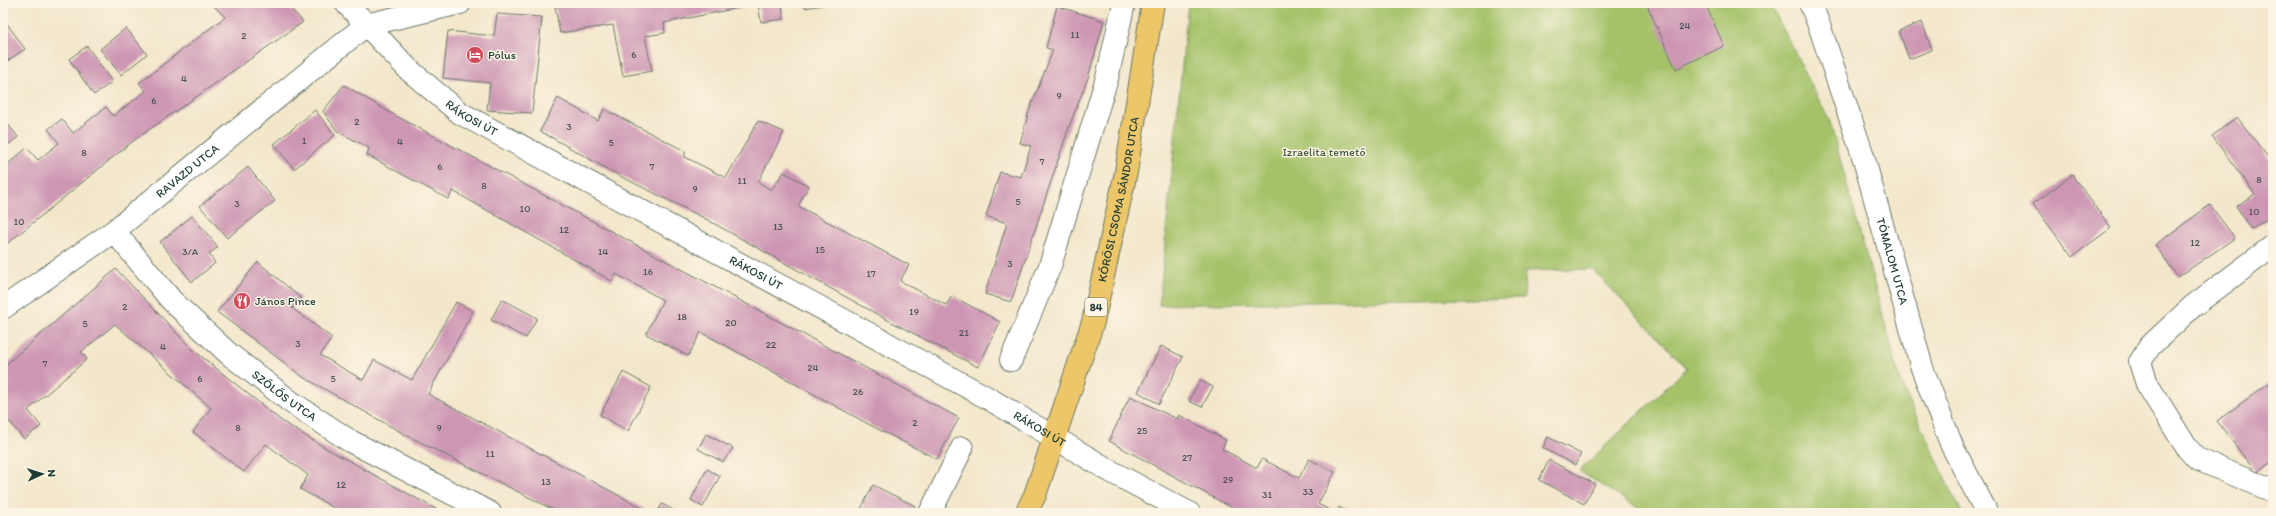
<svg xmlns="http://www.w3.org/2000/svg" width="2276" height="516" font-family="Itim,sans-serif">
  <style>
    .green { fill: #a5c269; stroke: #62804e }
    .building { fill: #cd97b4 }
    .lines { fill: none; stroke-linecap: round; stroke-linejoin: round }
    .minor-casing { stroke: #697869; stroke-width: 24 }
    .major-casing { stroke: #697869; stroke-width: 24 }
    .minor { stroke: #fff; stroke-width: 22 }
    .major { stroke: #ecc669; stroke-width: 22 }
    .labels { text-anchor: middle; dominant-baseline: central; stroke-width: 3; stroke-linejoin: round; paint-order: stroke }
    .number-label { font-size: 10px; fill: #4a5454 }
    .shield { fill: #fcf5e5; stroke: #617469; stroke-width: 1 }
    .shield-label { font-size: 11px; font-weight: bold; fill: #1f3d34 }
    .poi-label { font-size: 12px; fill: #1f3d34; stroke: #fcf5e5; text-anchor: start }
    .street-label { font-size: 12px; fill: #1f3d34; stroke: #fcf5e5 }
    .park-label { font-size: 12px; fill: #405e41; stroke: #fcf5e5 }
  </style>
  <rect width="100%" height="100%" fill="#fcf5e5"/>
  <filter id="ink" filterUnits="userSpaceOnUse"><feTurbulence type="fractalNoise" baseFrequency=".025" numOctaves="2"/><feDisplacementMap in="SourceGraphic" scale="8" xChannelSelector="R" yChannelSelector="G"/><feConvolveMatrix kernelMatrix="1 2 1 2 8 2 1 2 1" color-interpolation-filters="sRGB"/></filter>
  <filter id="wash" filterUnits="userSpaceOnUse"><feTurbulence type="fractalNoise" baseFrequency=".012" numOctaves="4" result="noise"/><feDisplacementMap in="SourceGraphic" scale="16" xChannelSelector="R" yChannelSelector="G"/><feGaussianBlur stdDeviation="0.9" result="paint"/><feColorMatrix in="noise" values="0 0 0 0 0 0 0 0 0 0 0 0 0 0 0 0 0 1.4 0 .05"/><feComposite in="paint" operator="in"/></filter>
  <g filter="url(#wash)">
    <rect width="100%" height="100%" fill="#f3e7cb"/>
    <path class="green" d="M1188,3H1770L1830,122L1902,386L1962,513H1646L1579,471L1687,368L1592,269L1526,271L1524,298L1159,305Z"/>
    <g id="blocks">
      <path class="building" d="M211,3H286L303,22L133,141L3,247V168L27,148L38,160L59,143L48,129L62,119L73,133L106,107L113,116L146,91L139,83L225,17Z
        M578,3H792V4L782,5L784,19L761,22L758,4L664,23L665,33L645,36L652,71L623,76L613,25L560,33L555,7Z
        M805,3H829V4L805,8Z
        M1646,3H1705L1724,46L1676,69Z
        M1057,6L1104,21L1088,78L1070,124L1011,302L985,294L1007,223L986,216L1000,172L1021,177L1031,146L1020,143L1029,111L1053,50L1046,48Z
        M497,14L542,17L532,113L487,110L490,83L443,78L448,31L494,36Z
        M3,18L25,49L3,64Z
        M1922,22L1932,50L1909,59L1899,31Z
        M126,28L147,54L121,75L100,49Z
        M87,46L112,82L94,95L69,59Z
        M344,85L389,112L959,418L937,459L870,425L701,332L688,356L646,334L663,300L616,274L612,281L453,191L448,199L367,155L369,148L337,131L323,111Z
        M558,98L598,121L604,109L685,151V157L726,178L758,121L784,132L758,182L771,190L784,172L809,186L798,206L909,265L900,281L946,305L952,296L1000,322L978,367L882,317L704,218L618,175L540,131Z
        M315,110L335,135L294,169L274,144Z
        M2237,117L2273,164V215L2252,229L2236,206L2255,194L2212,136Z
        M3,118L18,137L3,149Z
        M248,167L275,201L227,238L200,206Z
        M2072,175L2111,228L2072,257L2033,204Z
        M2210,205L2235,238L2178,277L2155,245Z
        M192,216L218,247L209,254L215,263L192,282L160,242Z
        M258,262L301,298L292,308L332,338L320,355L363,380L374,360L412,380L456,302L473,311L428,394L652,513H560L406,435L303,377L217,312Z
        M116,269L191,348L283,422L324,447L443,513H343L300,489L308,475L266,444L244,472L193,432L211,408L115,324L81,352L87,359L28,410L41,426L24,439L3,414V367Z
        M502,299L537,318L526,338L491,320Z
        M1161,346L1183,357L1159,404L1138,392Z
        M623,372L651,387L628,431L600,415Z
        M1200,380L1213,387L1202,407L1189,401Z
        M2273,380V461L2256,473L2217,421Z
        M1130,396L1177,419L1179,415L1226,440L1222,449L1257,468L1262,459L1299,478L1309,459L1335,472L1318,504L1335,513H1242L1109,441Z
        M706,434L733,448L723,462L698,449Z
        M1548,437L1581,454L1575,465L1543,448Z
        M1549,460L1595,484L1584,504L1539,480Z
        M707,469L720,476L703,507L691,500Z
        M873,485L915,506L911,513H859Z
        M662,504L679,513H657Z
        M1339,507L1350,513H1338Z"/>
    </g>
  </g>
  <g filter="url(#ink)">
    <use href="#blocks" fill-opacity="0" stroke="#697869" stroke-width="1"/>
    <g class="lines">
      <defs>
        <g id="minor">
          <path id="s1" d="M346,3L409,70L460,113L986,397L1112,472L1189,513"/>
          <path id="s2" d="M1810,3L1819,25L1863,156L1922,368L1952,446L1987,513"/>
          <path id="s3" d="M114,231L172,301L229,354L291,402L350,441L490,513"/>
          <path d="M2273,246L2193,306L2150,346L2140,362L2147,384L2187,448L2197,459L2273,491"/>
          <path id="s4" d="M3,308L114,231L366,25L460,3"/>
          <path d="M1011,360L1050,266L1107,78L1124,3"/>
          <path d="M930,513L962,448"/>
        </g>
        <g id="major">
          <path id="s5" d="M1026,513L1035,495L1093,322L1126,172L1153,3"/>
        </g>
      </defs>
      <use href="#minor" class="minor-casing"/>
      <use href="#major" class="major-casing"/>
      <use href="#minor" class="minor"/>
      <use href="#major" class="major"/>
    </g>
  </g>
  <defs>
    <symbol id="hotel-disc" viewBox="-11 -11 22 22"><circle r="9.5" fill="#d1495b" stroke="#fcf5e5"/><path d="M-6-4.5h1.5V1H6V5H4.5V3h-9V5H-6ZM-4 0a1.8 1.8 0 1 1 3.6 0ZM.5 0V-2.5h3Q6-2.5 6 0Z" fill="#fff"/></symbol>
    <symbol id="restaurant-disc" viewBox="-11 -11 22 22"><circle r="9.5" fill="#d1495b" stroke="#fcf5e5"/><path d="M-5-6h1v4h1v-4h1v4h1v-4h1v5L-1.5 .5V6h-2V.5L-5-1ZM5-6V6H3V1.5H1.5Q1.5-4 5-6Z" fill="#fff"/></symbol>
  </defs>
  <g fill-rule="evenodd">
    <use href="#hotel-disc" x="465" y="45" width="20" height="20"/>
    <use href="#restaurant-disc" x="232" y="291" width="20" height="20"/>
  </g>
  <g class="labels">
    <g class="number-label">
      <text x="1685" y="25">24</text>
      <text x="1075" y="34">11</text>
      <text x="244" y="35">2</text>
      <text x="634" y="54">6</text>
      <text x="184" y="78">4</text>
      <text x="1059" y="95">9</text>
      <text x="154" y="100">6</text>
      <text x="357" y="121">2</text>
      <text x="569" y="126">3</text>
      <text x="304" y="140">1</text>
      <text x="400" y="141">4</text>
      <text x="611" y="142">5</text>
      <text x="84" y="152">8</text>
      <text x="1042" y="161">7</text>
      <text x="440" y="166">6</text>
      <text x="652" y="166">7</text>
      <text x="2259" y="179">8</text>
      <text x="742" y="180">11</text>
      <text x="484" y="185">8</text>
      <text x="695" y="188">9</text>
      <text x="1018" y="201">5</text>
      <text x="237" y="203">3</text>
      <text x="525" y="208">10</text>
      <text x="2254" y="211">10</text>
      <text x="19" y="221">10</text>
      <text x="778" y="226">13</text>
      <text x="564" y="229">12</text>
      <text x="2195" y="242">12</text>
      <text x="820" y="249">15</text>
      <text x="190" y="251">3/A</text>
      <text x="603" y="251">14</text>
      <text x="1010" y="263">3</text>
      <text x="648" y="271">16</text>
      <text x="871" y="273">17</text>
      <text x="125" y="306">2</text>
      <text x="914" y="311">19</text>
      <text x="682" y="316">18</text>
      <text x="731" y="322">20</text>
      <text x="85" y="323">5</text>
      <text x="964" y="332">21</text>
      <text x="298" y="343">3</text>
      <text x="771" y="344">22</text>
      <text x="163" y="346">4</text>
      <text x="45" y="363">7</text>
      <text x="813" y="367">24</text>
      <text x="200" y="378">6</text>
      <text x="333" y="378">5</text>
      <text x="858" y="391">26</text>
      <text x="915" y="422">2</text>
      <text x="238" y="427">8</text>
      <text x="439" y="427">9</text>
      <text x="1142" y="430">25</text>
      <text x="490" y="453">11</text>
      <text x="1187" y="457">27</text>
      <text x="1228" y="479">29</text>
      <text x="546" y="481">13</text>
      <text x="341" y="484">12</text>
      <text x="1308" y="491">33</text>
      <text x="1267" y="494">31</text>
    </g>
    <rect class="shield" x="1085" y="298" width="22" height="18" rx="3"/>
    <g class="shield-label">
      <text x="1096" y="307">84</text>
    </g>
    <g class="poi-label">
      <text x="488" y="55">Pólus</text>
      <text x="255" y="301">János Pince</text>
    </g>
    <g class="street-label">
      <text stroke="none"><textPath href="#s1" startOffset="171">RÁKOSI ÚT</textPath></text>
      <text stroke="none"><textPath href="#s4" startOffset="230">RAVAZD UTCA</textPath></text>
      <text stroke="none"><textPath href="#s5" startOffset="328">KŐRÖSI CSOMA SÁNDOR UTCA</textPath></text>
      <text stroke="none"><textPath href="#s2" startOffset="271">TÓMALOM UTCA</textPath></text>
      <text stroke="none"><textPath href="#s1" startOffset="495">RÁKOSI ÚT</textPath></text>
      <text stroke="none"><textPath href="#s3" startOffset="238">SZŐLŐS UTCA</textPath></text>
      <text stroke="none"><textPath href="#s1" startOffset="819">RÁKOSI ÚT</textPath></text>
    </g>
    <g class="park-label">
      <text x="1324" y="152">Izraelita temető</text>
    </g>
  </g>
  <rect width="2276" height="516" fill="none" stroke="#fcf5e5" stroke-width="16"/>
  <g transform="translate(42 474) rotate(86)" stroke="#fcf5e5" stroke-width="3" paint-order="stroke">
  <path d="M0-3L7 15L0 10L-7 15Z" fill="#1f3d34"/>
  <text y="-6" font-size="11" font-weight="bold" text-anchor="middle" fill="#1f3d34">N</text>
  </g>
</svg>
